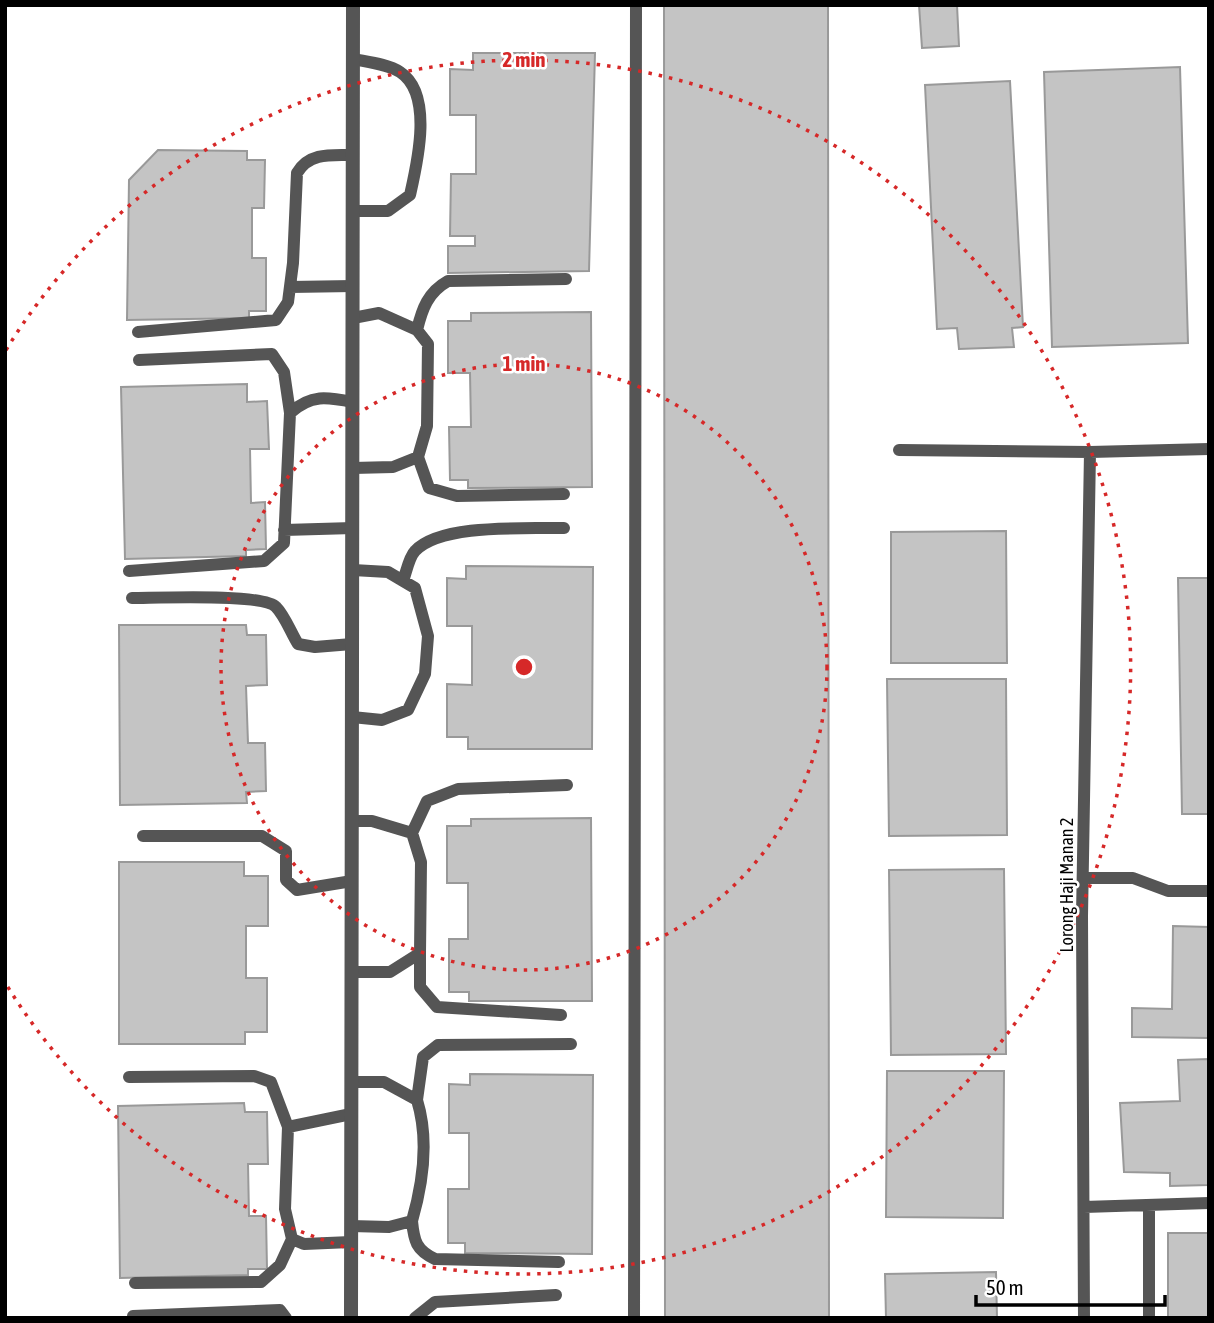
<svg xmlns="http://www.w3.org/2000/svg" width="1214" height="1323" font-family="'Asap Condensed',sans-serif">
  <style>
    .building { fill: #c4c4c4; stroke: #999; stroke-width: 2 }
    .lines { fill: none; stroke-linecap: round; stroke-linejoin: round }
    .lane { stroke: #555; stroke-width: 12 }
    .street { stroke: #555; stroke-width: 14 }
    .ring { fill: none; stroke: #d62828; stroke-width: 3.5; stroke-dasharray: 3.5 7 }
    .labels { text-anchor: middle; dominant-baseline: central; stroke-width: 5; stroke-linejoin: round; paint-order: stroke }
    .street-label { font-size: 18px; fill: #000; stroke: #fff }
    .centre { fill: #d62828; stroke: #fff; stroke-width: 3.5 }
    .ring-label { font-size: 21px; text-anchor: middle; font-weight: bold; fill: #d62828; stroke: #fff; stroke-width: 5; stroke-linejoin: round; paint-order: stroke }
  </style>
  <rect width="100%" height="100%" fill="#fff"/>
  <path class="building" d="M664,5H828L829,1318H665Z
    M919,5H957L959,46L922,48Z
    M473,53H595L589,271L448,273V246H475V236H450L451,174H476V115H450V69L473,70Z
    M1180,67L1188,343L1052,347L1044,72Z
    M1010,81L1023,327L1012,328L1014,347L959,349L957,328L937,329L925,85Z
    M158,150L247,151V160H265L264,208H252V258H266V311H249V318L127,320L129,180Z
    M591,312L592,487L468,488V480H450L449,427H471L470,373H448V321H471V313Z
    M247,384V402L267,401L269,449H250L251,503L265,502L266,549L246,550V556L125,559L121,387Z
    M1006,531L1007,663H891V532Z
    M466,566L593,567L592,749H468V737H447V684L472,685V626H447V578L466,579Z
    M1178,578H1209V814H1182Z
    M119,625H246L247,635H266L267,685L246,686L248,743H265L266,791L246,792L247,803L120,805Z
    M887,679H1006L1007,835L889,836Z
    M591,818L592,1001H469V992H449V939H468V883H447V826H471V819Z
    M119,862H244V876H268V926H246V978H267V1032H245V1044H119Z
    M1004,869L1006,1054L891,1055L889,870Z
    M1173,926L1209,927V1038L1132,1037V1008L1172,1009Z
    M1209,1059V1185L1170,1186V1173L1124,1172L1120,1103L1180,1101L1178,1060Z
    M887,1071H1004L1003,1218L886,1217Z
    M470,1074L593,1075L592,1254L465,1253V1243H448V1189H469V1133H449V1084L470,1085Z
    M244,1103L245,1112H267L268,1164H248L249,1216H266L267,1269H248V1275L120,1278L118,1106Z
    M1168,1233H1209V1318H1168Z
    M996,1272L997,1318H886L885,1274Z"/>
  <g class="lines">
    <path class="lane" d="M353,211H388L410,195C417,164 434,94 400,72C388,64 368,62 353,59
      M290,287L353,286
      M417,330C422,309 428,292 448,281L566,279
      M138,332L276,320L288,302L293,263L297,173C309,152 332,155 353,155
      M139,360L272,354L284,372L290,413
      M899,450L1090,452L1209,449
      M418,457L429,488L457,496L564,494
      M353,468L393,467L418,457L427,426L428,344L417,330L379,313L353,318
      M284,530L353,528
      M129,571L264,561L284,543L290,413C311,394 327,397 353,402
      M403,581C406,573 409,557 415,551C441,523 527,529 564,528
      M132,598C156,598 263,593 276,607C285,616 291,633 298,644L315,647L352,644
      M352,717L382,720L408,710L425,674L428,636L415,588L388,572L353,570
      M412,833L427,801L458,789L567,785
      M143,836H262L286,851V880L297,890L352,881
      M1083,878H1133L1168,891H1209
      M420,953V987L437,1007L561,1015
      M352,972H390L420,953L421,862L412,833L372,821H352
      M129,1077L254,1076L271,1082L288,1127
      M351,1082H384L417,1100C429,1139 423,1183 412,1221L389,1227L351,1226
      M417,1100L423,1057L438,1045L571,1044
      M351,1114L288,1127L285,1209L292,1239L304,1244L351,1242
      M1084,1207L1209,1203
      M412,1221C414,1241 416,1250 435,1259L559,1262
      M135,1283L261,1282L280,1265L292,1239
      M133,1316L280,1310L286,1318
      M415,1318L435,1302L556,1295
      M634,1318L636,5
      M1084,1318L1082,916L1090,452
      M1149,1318V1205"/>
    <path class="street" d="M351,1318L353,5"/>
  </g>
  <g class="ring">
    <circle cx="524" cy="667" r="303"/>
    <path d="M6 350A607 607 0 1 1 6 984"/>
  </g>
  <g class="labels">
    <g class="street-label">
      <text transform="translate(1066 885) rotate(-90)">Lorong Haji Manan 2</text>
    </g>
  </g>
  <circle cx="524" cy="667" r="10" class="centre"/>
  <g class="ring-label">
    <text x="524" y="67">2 min</text>
    <text x="524" y="371">1 min</text>
  </g>
  <rect width="1214" height="1323" fill="none" stroke="#000000" stroke-width="14"/>
  <path d="M976 1295v10h189v-10" fill="none" stroke="#000000" stroke-width="3.5"/>
  <text x="986" y="1295" font-size="21" fill="#000000" stroke="#ffffff" stroke-width="5" paint-order="stroke">50 m</text>
</svg>
